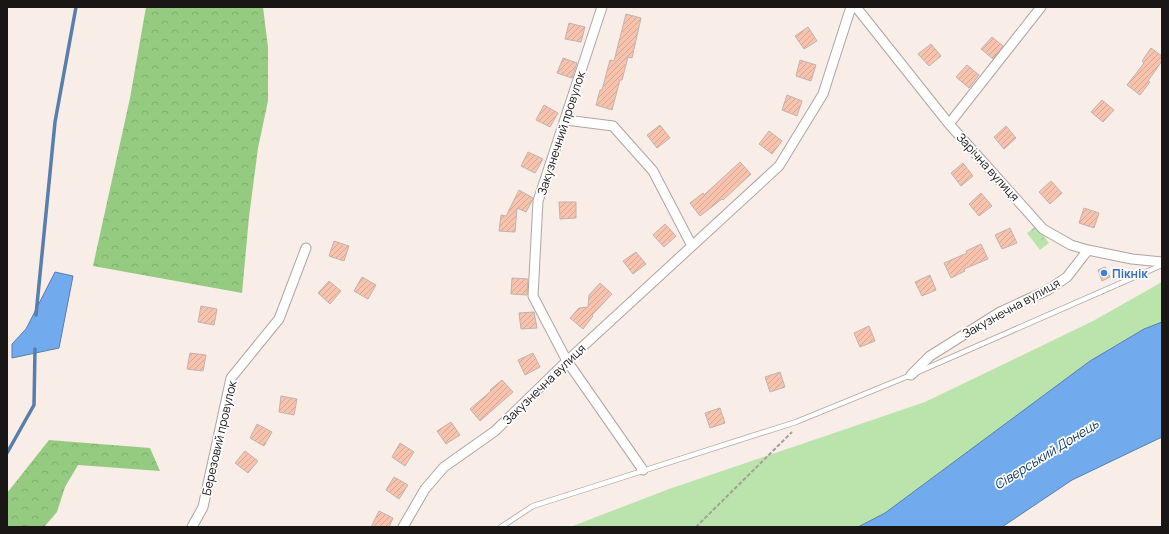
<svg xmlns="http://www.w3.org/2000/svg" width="1169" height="534" font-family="Manrope,sans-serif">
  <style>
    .grass { fill: #bbe4ad }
    .forest { fill: url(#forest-crowns) }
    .park { fill: url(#park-crowns) }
    .water { fill: #71abee; stroke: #577ead }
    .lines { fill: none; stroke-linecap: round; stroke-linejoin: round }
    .stream { stroke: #577ead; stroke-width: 3.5 }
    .building { fill: url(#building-hatch); stroke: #bfb4b0 }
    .service-casing { stroke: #b0a5a1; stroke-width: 6 }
    .minor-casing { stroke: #b0a5a1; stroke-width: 11 }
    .path { stroke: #a79d9a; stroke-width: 2; stroke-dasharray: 4 2; stroke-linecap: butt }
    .service { stroke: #fff; stroke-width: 4.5 }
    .minor { stroke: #fff; stroke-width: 9 }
    .shop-dot { fill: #3f7fe0; stroke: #fff; stroke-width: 1.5 }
    .labels { text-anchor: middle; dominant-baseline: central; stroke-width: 3.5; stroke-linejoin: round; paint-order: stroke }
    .street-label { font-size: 12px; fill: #1a1615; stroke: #fff }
    .shop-label { font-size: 12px; font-weight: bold; fill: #366cbe; stroke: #fff; text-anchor: start }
    .water-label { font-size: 13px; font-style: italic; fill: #09335d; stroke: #fff }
  </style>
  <defs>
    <pattern id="forest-crowns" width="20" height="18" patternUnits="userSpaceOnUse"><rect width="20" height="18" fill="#95cb81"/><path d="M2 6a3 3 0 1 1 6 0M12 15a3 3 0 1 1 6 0" fill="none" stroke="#80ae6f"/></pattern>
    <pattern id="park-crowns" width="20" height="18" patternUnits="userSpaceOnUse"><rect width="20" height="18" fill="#bbe4ad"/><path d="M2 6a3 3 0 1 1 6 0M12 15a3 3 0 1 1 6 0" fill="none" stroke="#a0c394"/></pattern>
    <pattern id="building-hatch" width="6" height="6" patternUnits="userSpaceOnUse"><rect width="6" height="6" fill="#f8c2ad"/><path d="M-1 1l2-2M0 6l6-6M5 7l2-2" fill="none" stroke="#d4a694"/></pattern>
  </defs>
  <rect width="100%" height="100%" fill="#f9ede8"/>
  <path class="grass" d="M1162,282V322L1144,329L1090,361L885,513L858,527H570L669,489L925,402L1093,321Z"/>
  <path class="forest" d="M146,7H263L268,47V101L258,148L249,217L242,293L93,266L130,98Z
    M49,440L150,448L160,471L78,465L65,487L57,512L44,527H7V493Z"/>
  <path class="park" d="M1036,226L1049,243L1040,250L1027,233Z"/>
  <path class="water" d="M55,272L73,276L59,348L12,358V344L26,329Z
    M1162,322V437L1072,480L1002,527H858L885,513L1090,361L1144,329Z"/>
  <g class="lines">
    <path class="stream" d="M36,315L55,122L76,7
      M7,453L34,405L35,349"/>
  </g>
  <path class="building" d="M626,14L641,18L632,58L628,57L622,80H620L612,110L596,105L600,90H602L610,60L614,61Z
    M569,23L585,27L581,42L565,39Z
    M808,27L817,41L804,49L795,36Z
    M992,37L1003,46L993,59L981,49Z
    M931,44L941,56L929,66L918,54Z
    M1151,48L1162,56V61L1148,81L1150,82L1140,95L1127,85L1144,63L1142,61Z
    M563,58L577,63L572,78L557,73Z
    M800,60L816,65L811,81L796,76Z
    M967,65L979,75L969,88L956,77Z
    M787,95L802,101L797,116L782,110Z
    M1102,100L1114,110L1103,122L1091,112Z
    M544,105L558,113L550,127L536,120Z
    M660,125L670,138L657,148L647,135Z
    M1006,126L1016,138L1004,149L994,137Z
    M769,131L782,141L772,154L759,144Z
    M528,152L543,159L535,173L521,166Z
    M740,162L751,174L723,200L722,199L700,216L690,203L703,193L704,195Z
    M963,163L973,176L961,186L951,173Z
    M1051,181L1062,193L1050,204L1039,192Z
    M519,190L533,198L532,201L526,212L517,208L515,232L499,231L501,215L506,216Z
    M981,193L992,206L979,216L969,204Z
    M559,202H576V218L560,219Z
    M1084,208L1099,213L1094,228L1079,223Z
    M665,224L676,236L664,247L653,235Z
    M1010,228L1017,243L1002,249L995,235Z
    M334,241L349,246L344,261L329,256Z
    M981,244L988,259L964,269L965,271L951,278L944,263L967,253L966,251Z
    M636,252L646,264L633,274L623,261Z
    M1105,267L1110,277L1102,281L1098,270Z
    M930,275L936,290L922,296L915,282Z
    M362,277L376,285L368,299L354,291Z
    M512,278L528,279L527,295L511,294Z
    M329,281L341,291L330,304L318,293Z
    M600,283L612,294L592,315L593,316L583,329L570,318L579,308L588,307L589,295Z
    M201,306L217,309L214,325L198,322Z
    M534,312L537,328L521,329L519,313Z
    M869,326L875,341L860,347L854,333Z
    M190,353L206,355L203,371L187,369Z
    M533,353L540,367L525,375L518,360Z
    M780,372L785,387L770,392L765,377Z
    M502,380L513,392L480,421L470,409L491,391L490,390Z
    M281,396L297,399L294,415L279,412Z
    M720,408L725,423L710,428L705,413Z
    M451,422L460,435L446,444L437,431Z
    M257,424L272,432L264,446L250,438Z
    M400,443L414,452L405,466L392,457Z
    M245,451L258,461L248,473L235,463Z
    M394,477L408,485L399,499L386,490Z
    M379,511L393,518L389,527H371Z"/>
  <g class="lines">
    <defs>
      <path id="service" d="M501,527L533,506L796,422L911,375L1162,265"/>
      <path id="minor" d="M602,7L538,201L533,296L567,361L643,470
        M856,7L949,124L1043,229L1071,245L1088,250L1132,259L1162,262
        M566,120L613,126L653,171L692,246
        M949,124L1041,7
        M911,375L930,356L1000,312L1048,290L1067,277L1088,250
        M192,527L203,507L231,378L279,319L306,248
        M403,527L425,489L444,467L495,431L567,361L779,166L823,94L851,7"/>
    </defs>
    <use href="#service" class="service-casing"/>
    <use href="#minor" class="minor-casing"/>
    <path class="path" d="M696,527L792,432"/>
    <use href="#service" class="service"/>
    <use href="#minor" class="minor"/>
  </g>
  <circle class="shop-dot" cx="1104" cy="273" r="4"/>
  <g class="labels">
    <g class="street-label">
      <text transform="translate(561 133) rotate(-72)">Закузнечний провулок</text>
      <text transform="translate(988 167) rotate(48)">Зарічна вулиця</text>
      <text transform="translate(1011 308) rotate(-29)">Закузнечна вулиця</text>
      <text transform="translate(544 384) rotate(-44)">Закузнечна вулиця</text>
      <text transform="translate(219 438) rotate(-77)">Березовий провулок</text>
    </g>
    <g class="shop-label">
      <text x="1112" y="273">Пікнік</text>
    </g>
    <g class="water-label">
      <text transform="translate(1046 454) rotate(-32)">Сіверський Донець</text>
    </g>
  </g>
  <rect width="1169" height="534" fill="none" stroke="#1a1615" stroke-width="16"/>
</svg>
